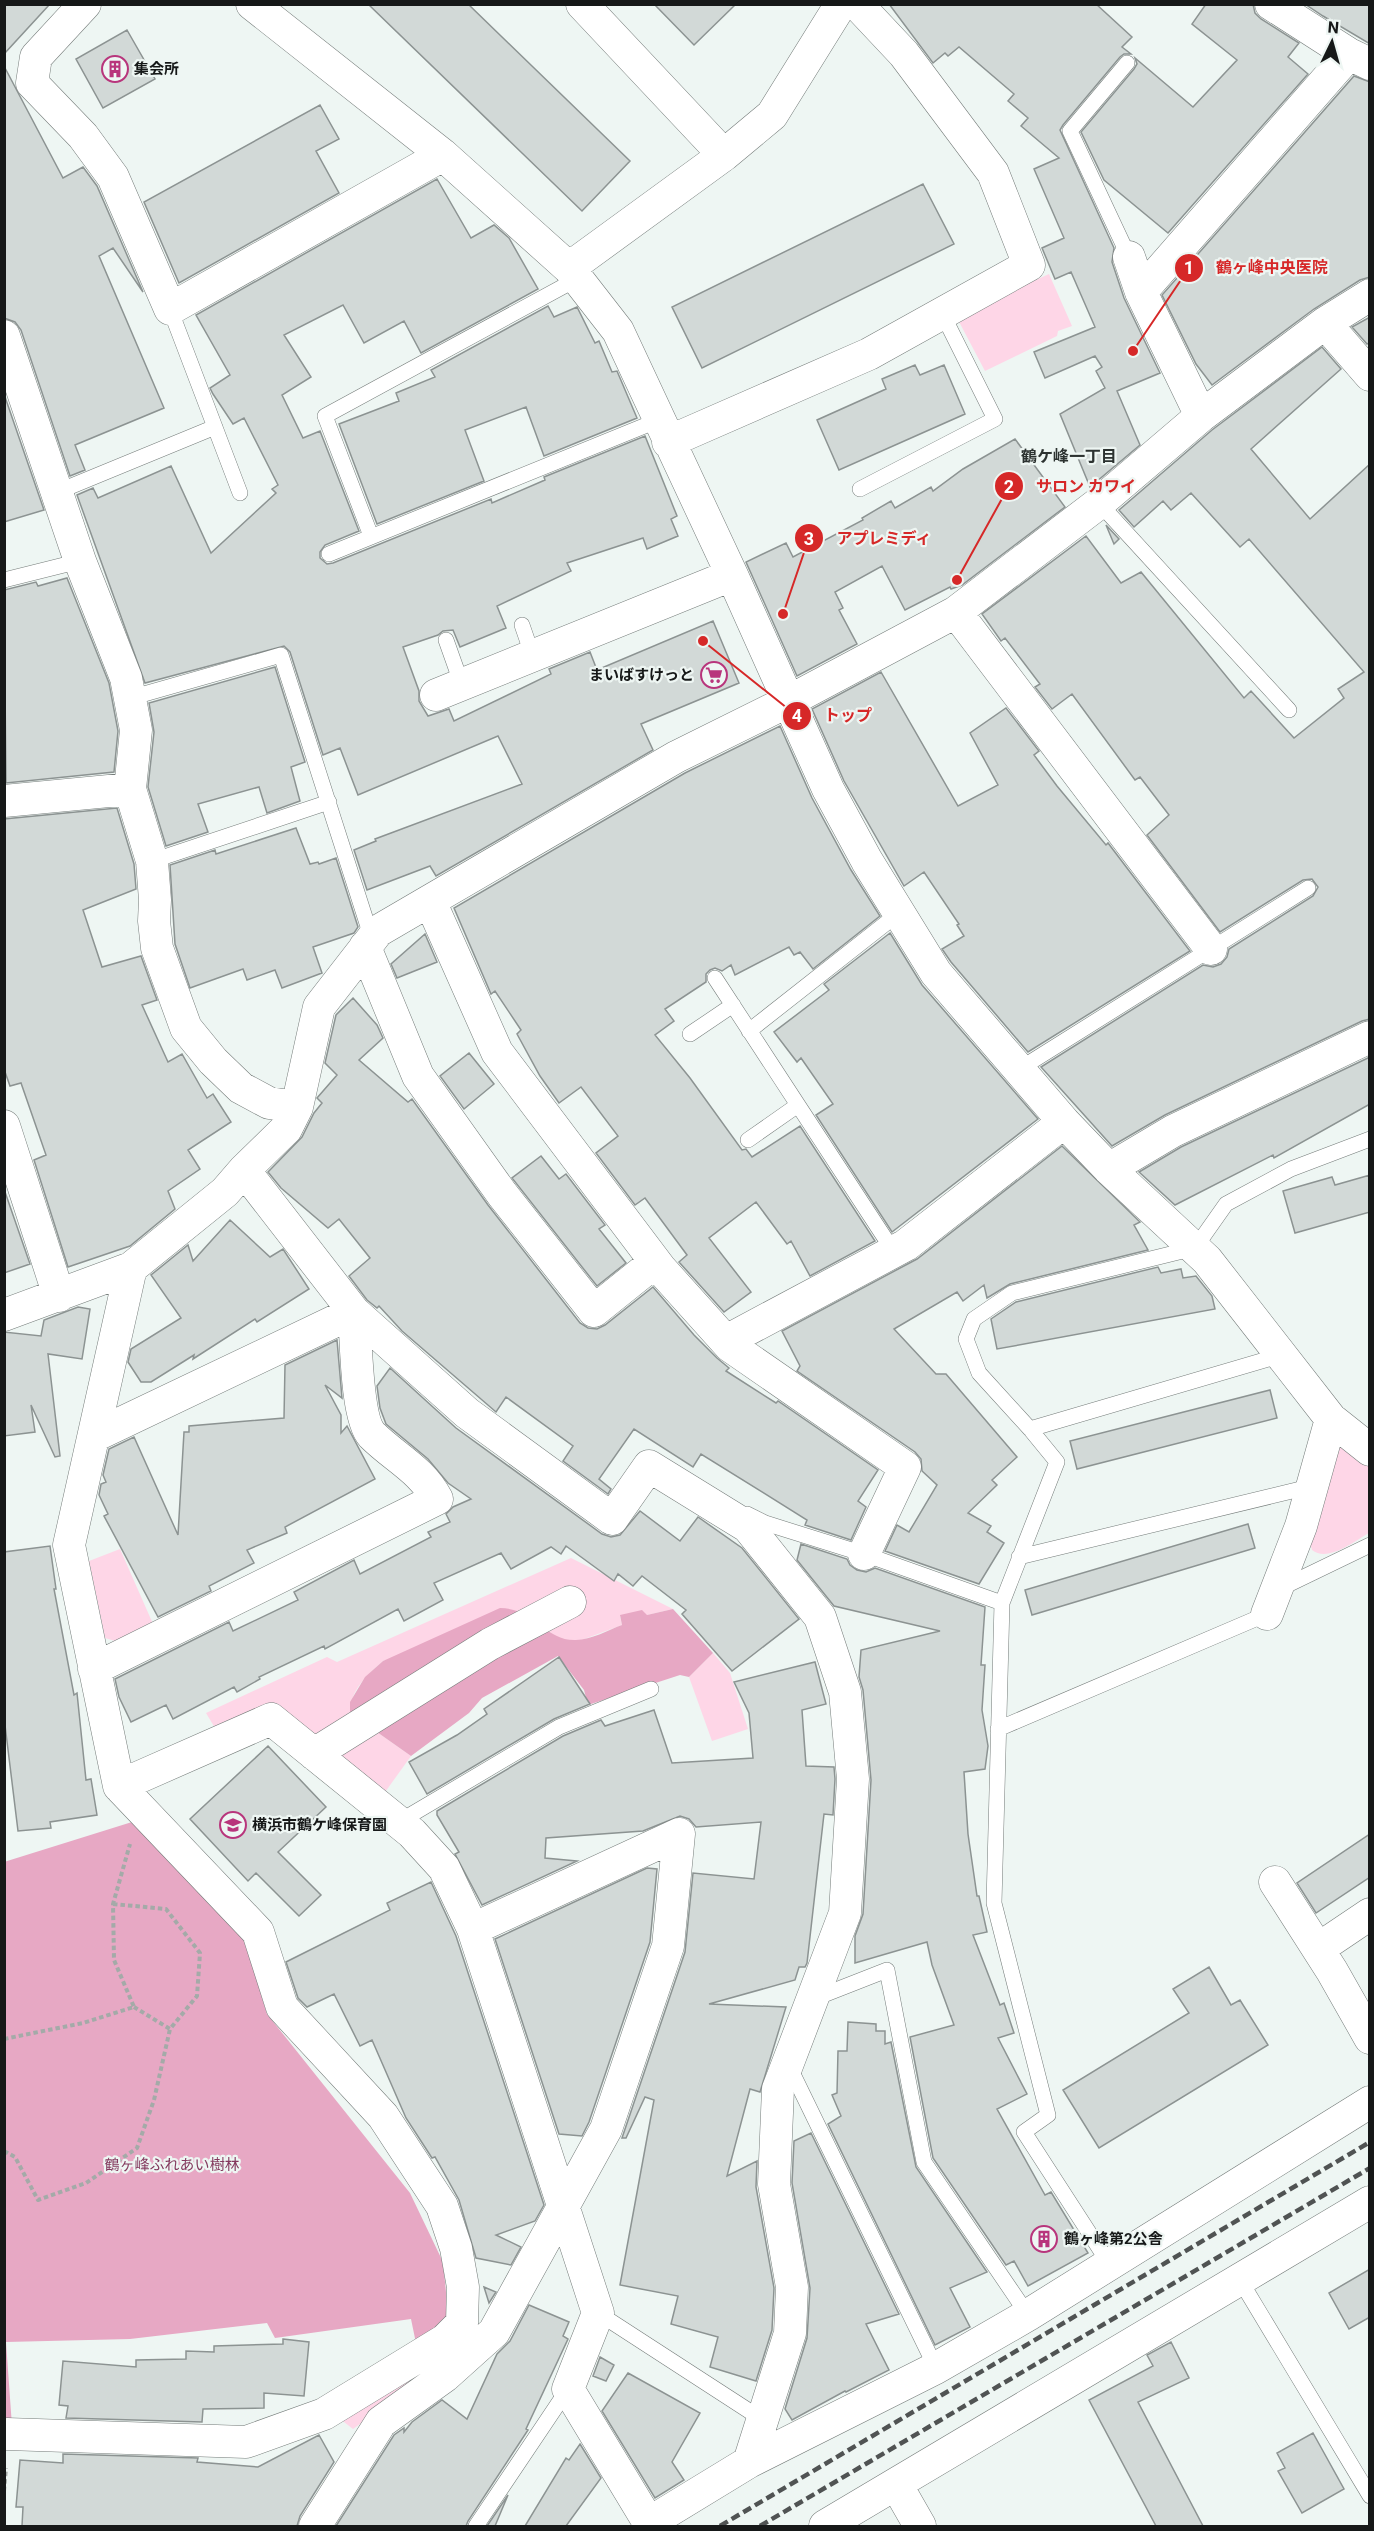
<svg xmlns="http://www.w3.org/2000/svg" width="1374" height="2531" font-family="Roboto,'Noto Sans JP',sans-serif">
  <style>
    .green { fill: #fed6e7 }
    .forest { fill: #e7a8c4 }
    .building { fill: #d2d9d7; stroke: #8c9392; stroke-width: 1.5 }
    .lines { fill: none; stroke-linecap: round; stroke-linejoin: round }
    .lane-casing { stroke: #757c7a; stroke-width: 16 }
    .street-casing { stroke: #757c7a; stroke-width: 33 }
    .path { stroke: #a4aaa8; stroke-width: 4; stroke-dasharray: 4.5 3; stroke-linecap: butt }
    .lane { stroke: #fff; stroke-width: 15 }
    .street { stroke: #fff; stroke-width: 32 }
    .rail { stroke: #505353; stroke-width: 4.5; stroke-dasharray: 9 4.5; stroke-linecap: butt }
    .labels { text-anchor: middle; dominant-baseline: central; stroke-width: 4.5; stroke-linejoin: round; paint-order: stroke }
    .poi-label { font-size: 15px; font-weight: bold; fill: #161818; stroke: #eef6f3; text-anchor: start }
    .park-label { font-size: 15px; fill: #83385d; stroke: #eef6f3 }
    .neighbourhood-label { font-size: 16px; font-weight: bold; fill: #2c3230; stroke: #eef6f3 }
    .leader { fill: none; stroke: #d62828; stroke-width: 2 }
    .callout-dot { fill: #d62828; stroke: #eef6f3; stroke-width: 2 }
    .mark-label { font-size: 18px; text-anchor: middle; font-weight: bold; fill: #fff }
    .callout-label { font-size: 16px; text-anchor: middle; font-weight: bold; fill: #d62828; stroke: #eef6f3; stroke-width: 4.5; stroke-linejoin: round; paint-order: stroke }
  </style>
  <rect width="100%" height="100%" fill="#eef6f3"/>
  <path class="green" d="M1049,274L1072,326L1058,331L1057,336L985,371L956,316Z
    M1336,1446H1344L1369,1467V1533C1354,1541 1328,1563 1312,1550L1309,1538Z
    M120,1549L157,1633L129,1645L105,1638L89,1561Z
    M571,1558L673,1609L647,1615L620,1616L622,1625L579,1641L558,1639L535,1619L383,1661C367,1675 350,1690 350,1713L411,1756L383,1795L276,1703L215,1728L206,1713L327,1657L337,1662Z
    M713,1653L730,1673L748,1729L712,1741L689,1677Z
    M437,2360L444,2363L353,2429L335,2415Z"/>
  <path class="forest" d="M500,1608C538,1609 544,1641 576,1640C591,1640 608,1630 622,1625L620,1615L642,1610L647,1615L673,1609L713,1653L689,1677L680,1675L588,1705L584,1690L558,1656L482,1698L469,1713L411,1756L350,1713V1702L365,1677L383,1661Z
    M132,1822L244,1936L267,2014L410,2193L443,2262L448,2312L436,2334L417,2348L411,2319L275,2338L267,2323L130,2339L6,2342L12,2426L5,2427L4,1862Z"/>
  <path class="building" d="M4,4H50L4,54Z
    M368,4H468L630,161L582,211Z
    M654,4H736L694,45Z
    M889,4H1096L1132,37L1122,47L1131,54H1124L1120,57L1063,125L1060,130L1114,248L1112,262L1124,298L1160,373L1117,391L1140,445L1090,487L1060,414L1105,388L1096,371L1102,367L1095,356L1045,378L1034,352L1095,327L1071,272L1055,279L1042,248L1064,238L1034,169L1059,158L1021,126L1028,118L1008,101L1014,94L959,47L948,56L945,53L933,63Z
    M1206,4H1253L1255,13L1261,19L1299,43L1288,57L1308,74L1168,233L1104,180L1081,132L1134,69L1137,64L1135,58L1193,107L1237,60L1192,24Z
    M1305,4H1370V44L1323,16Z
    M127,30L155,79L103,108L76,59Z
    M4,66L63,178L83,167L97,186L143,292L113,248L99,256L164,408L75,445L85,470L70,476L21,330L15,322L4,318Z
    M1354,76L1370,82V277L1360,280L1314,309L1212,385L1196,364L1162,295L1177,278L1193,265L1191,262Z
    M320,105L339,139L316,151L339,193L179,283L144,202Z
    M437,179L471,238L494,225L509,238L538,289L421,353L404,321L364,343L343,305L284,335L311,377L282,395L303,438L320,431L359,531L325,545L320,552V558L327,564L333,563L491,499L492,503L545,480L544,477L645,436L677,516L671,519L678,536L647,549L643,538L567,563L571,571L497,606L506,628L460,647L453,630L443,631L438,635L403,647L419,691V701L428,716L449,709L454,721L551,674L549,669L590,652L597,670L713,621L739,683L641,724L653,750L436,876L430,866L367,890L354,850L376,841L375,839L522,784L498,736L358,795L340,748L323,755L290,652L284,646L145,683L77,495L93,488L98,498L171,466L211,553L276,493L272,489L278,485L244,418L233,424L213,394L210,388L230,375L196,315Z
    M923,184L954,244L702,368L672,307Z
    M548,306L554,317L577,307L595,343L599,341L612,372L617,371L637,418L544,456L526,407L465,430L484,481L377,524L339,424L399,401L396,393L435,377L431,370Z
    M1370,317V342L1367,344L1352,327Z
    M1322,347L1341,369L1251,449L1310,519L1370,464V1019L1362,1021L1165,1115L1112,1146L1041,1067L1203,965L1213,967L1221,964L1227,957L1229,949L1313,896L1318,887L1312,879L1303,880L1220,932L1147,835L1169,815L1140,777L1135,780L1072,694L1052,709L1035,687L1040,684L1005,638L1001,641L982,614L1086,536L1121,583L1141,572L1244,698L1251,691L1294,738L1344,698L1338,689L1364,672L1249,539L1240,547L1191,493L1171,510L1163,501L1134,527L1119,510L1212,430Z
    M915,365L920,375L944,365L965,414L839,470L817,420L886,389L882,379Z
    M4,394L44,510L4,522Z
    M1015,439L1065,507L962,585L951,589L950,587L905,610L882,566L835,592L843,608L839,610L857,644L797,676L746,562L786,543L793,557L863,520L862,518L891,501L895,508L931,487L933,491L963,469Z
    M1106,525L1119,539L1114,544Z
    M67,578L109,683L118,731L114,772L6,783L4,590L36,582L38,586Z
    M275,667L305,762L291,767L300,801L267,813L259,787L198,804L208,832L166,846L148,787L154,732L149,703Z
    M881,672L958,806L998,785L970,733L1006,708L1039,751L1034,755L1057,786L1106,845L1108,843L1190,951L1028,1052L951,962L942,949L964,936L957,925L959,924L924,872L904,886L844,781L812,709Z
    M780,726L812,798L851,870L880,916L813,969L800,952L794,955L789,947L735,975L731,965L722,971L715,968L710,970L706,974V982L665,1009L674,1021L655,1035L690,1078L742,1150L746,1149L752,1157L800,1126L875,1241L810,1276L791,1241L787,1244L756,1202L709,1238L751,1292L724,1312L679,1262L687,1255L645,1198L635,1205L596,1153L618,1136L581,1087L559,1103L540,1076L517,1034L521,1030L495,991L491,994L454,908L685,773Z
    M117,808L134,864L136,889L83,910L102,967L141,956L157,1000L142,1005L168,1062L182,1054L207,1098L213,1094L231,1122L188,1150L200,1169L168,1191L175,1209L130,1246L68,1267L34,1160L46,1155L21,1083L10,1086L4,1069V819Z
    M296,828L310,864L318,862L319,864L336,858L358,927L354,933L313,947L322,973L282,988L275,970L247,980L243,969L190,988L175,944L170,865L215,850L216,854Z
    M890,933L922,985L1038,1119L892,1232L816,1115L833,1104L801,1058L797,1062L774,1032L829,990L824,984Z
    M425,934L437,962L397,978L391,964Z
    M353,998L377,1025L383,1038L359,1060L408,1102L412,1099L488,1205L580,1323L588,1328L597,1329L605,1325L653,1287L694,1335L717,1358L729,1368L726,1371L776,1403L778,1401L878,1470L858,1501L866,1507L851,1540L805,1525L807,1520L701,1454L693,1467L634,1429L599,1479L611,1489L608,1494L563,1461L573,1446L506,1397L496,1412L402,1331L379,1306L377,1308L367,1300L349,1276L370,1258L339,1219L328,1228L281,1188L268,1172L302,1137L314,1113L322,1103L317,1098L337,1075L325,1063L336,1015Z
    M469,1053L494,1084L464,1109L440,1076Z
    M1370,1057V1104L1274,1158L1273,1155L1175,1205L1139,1172L1181,1147Z
    M1062,1146L1140,1222L1134,1225L1148,1250L1010,1284L987,1298L984,1285L963,1301L957,1292L894,1329L936,1374H946L1017,1457L992,1480L997,1485L968,1513L991,1526L987,1532L1004,1543L979,1584L885,1551L897,1525L909,1532L937,1485L922,1471L921,1459L915,1452L797,1371L800,1366L782,1331L917,1259Z
    M541,1156L559,1179L566,1174L605,1225L599,1229L626,1263L597,1286L512,1178Z
    M1370,1175V1212L1295,1233L1283,1191L1332,1177L1335,1185Z
    M4,1189L30,1264L4,1273Z
    M230,1220L270,1257L283,1249L309,1289L257,1322L255,1319L193,1359L194,1355L151,1382H141L128,1362L131,1349L181,1318L151,1275L188,1245L193,1261Z
    M1158,1267L1161,1273L1181,1269L1183,1278L1196,1276L1212,1296L1215,1309L997,1349L991,1319L1016,1302Z
    M78,1307L90,1309L82,1359L48,1354L60,1456L55,1457L31,1405L35,1432L4,1436V1332L41,1336L44,1320Z
    M337,1340L342,1398L325,1385L341,1415V1433L347,1426L375,1479L285,1527L287,1533L247,1550L254,1563L209,1586L211,1591L158,1617L104,1516L108,1514L99,1495L101,1484L106,1482L103,1475L109,1449L134,1437L178,1535L184,1432H189V1426L284,1418L285,1365Z
    M390,1368L456,1428L602,1534L611,1537L620,1535L640,1511L680,1541L698,1517L742,1548L799,1619L732,1671L682,1614L686,1610L642,1576L633,1586L618,1574L614,1581L566,1546L561,1554L551,1547L511,1569L501,1553L434,1583L443,1600L404,1621L398,1609L325,1649L324,1646L259,1677L260,1679L237,1692L234,1687L173,1719L166,1705L131,1722L119,1697L115,1679L229,1622L233,1631L298,1600L294,1592L354,1560L360,1574L431,1537L428,1532L450,1522L446,1514L453,1507L471,1499L448,1483L428,1459L386,1424L380,1408L377,1386Z
    M1270,1390L1277,1418L1077,1469L1070,1441Z
    M1248,1524L1255,1548L1032,1615L1025,1590Z
    M801,1544L847,1559L850,1565L857,1570L866,1572L875,1568L985,1607L981,1665H985L982,1710L988,1746L985,1769L964,1772L968,1834L977,1896H979L987,1932L973,1935L1000,2005L1004,2003L1014,2033L998,2038L1027,2094L997,2109L1045,2195L1051,2192L1088,2253L1028,2286L1014,2261L1006,2265L933,2158L910,2037L954,2025L932,1965L927,1942L855,1963V1936L863,1914L871,1780L863,1690L859,1677L861,1650L940,1631L834,1606L797,1560Z
    M50,1546L56,1589H54L74,1695L77,1693L86,1780L91,1779L97,1815L50,1822L51,1828L18,1831L4,1717V1552Z
    M559,1657L590,1704L554,1719L427,1794L409,1762L457,1735L487,1714L484,1709Z
    M815,1662L826,1704L802,1710L806,1766L834,1767L835,1779L833,1815L824,1814L807,1963L805,1967H799L795,1980L709,2004L786,2007L760,2092L750,2089L727,2176L757,2161L756,2187L774,2288L772,2330L756,2381L710,2367L718,2337L671,2324L678,2296L620,2285L654,2100L645,2097L626,2138H622L685,1952L693,1873L754,1879L761,1822L696,1827L689,1819L680,1816L643,1831L546,1838L545,1858L577,1861L482,1905L455,1854L459,1852L437,1815V1811L563,1736L601,1720L605,1726L654,1710L672,1763L753,1758L749,1713L734,1682Z
    M268,1746L326,1807L278,1852L321,1895L299,1916L256,1873L248,1881L190,1819Z
    M1370,1834V1877L1316,1913L1297,1883Z
    M647,1868L657,1869L650,1942L589,2122L582,2136L559,2134L495,1939Z
    M431,1882L456,1936L544,2205L535,2221L496,2235L521,2247L511,2265L476,2258L459,2200L435,2157L432,2158L406,2118L372,2040L360,2046L334,1994L307,2007L298,1998L286,1962L390,1910L387,1903Z
    M1209,1967L1231,2005L1240,2000L1268,2045L1099,2148L1063,2090L1189,2013L1173,1989Z
    M848,2022L876,2024V2031H885V2044L891,2042L916,2167L987,2272L950,2288L970,2327L935,2345L828,2124L841,2116L832,2095L837,2093L838,2051H847Z
    M811,2133L899,2314L866,2324L889,2370L846,2392L845,2391L792,2420L785,2409L807,2338L810,2288L792,2183L794,2141Z
    M1370,2269V2317L1349,2329L1329,2293Z
    M484,2287L496,2292L489,2303Z
    M529,2305L569,2322L563,2336L568,2339L526,2429L528,2430L468,2521L466,2526H336L394,2435L404,2428V2432L412,2422L442,2400L467,2419L497,2354L510,2341Z
    M283,2339L309,2342L304,2396L264,2393V2408L203,2409L202,2422L66,2418L68,2406L59,2405L63,2361L136,2367V2360L186,2359V2351L214,2352V2346L283,2344Z
    M1171,2342L1189,2378L1138,2402L1203,2526H1156L1089,2400L1153,2366L1147,2355Z
    M600,2357L614,2365L606,2381L593,2376Z
    M628,2373L700,2413L672,2462L684,2480L655,2498L602,2411Z
    M1313,2433L1344,2489L1302,2513L1278,2471L1285,2468L1277,2453Z
    M319,2435L334,2462L300,2516L297,2526H22L23,2507H16L20,2460L63,2463V2454L198,2458L197,2462L258,2467Z
    M580,2444L601,2478L566,2526H525L566,2458L569,2460Z
    M508,2495L495,2526H487Z"/>
  <g class="lines">
    <defs>
      <path id="lane" d="M1127,63L1070,131L1129,257
        M170,309L240,493
        M860,489L995,419L942,313
        M57,492L215,427
        M1099,503L1289,710
        M371,536L325,416L577,279
        M329,554L659,420
        M4,580L80,561
        M522,625L533,657
        M446,640L462,685
        M130,698L281,655L372,939
        M152,861L329,802
        M715,978L894,1252
        M749,1031L899,913
        M690,1034L733,1005
        M1018,1070L1308,888
        M748,1140L798,1105
        M1030,1429L1282,1355
        M747,1514L765,1523L864,1554L1002,1603
        M1019,1557L1313,1486
        M1279,1589L1370,1545
        M998,1729L1267,1614
        M397,1823L559,1727L651,1689
        M813,1999L887,1970L924,2162L1028,2315
        M789,2066L936,2368
        M1110,2265L1024,2132L1048,2115L994,1903L1002,1603L1057,1462L1030,1429L979,1373L966,1339L974,1319L1012,1293L1195,1248L1226,1204L1291,1169L1370,1139
        M1240,2280L1370,2496
        M598,2313L763,2420
        M476,2526L568,2389"/>
      <path id="street" d="M85,4L36,57L32,83L83,136L113,177L170,309L443,155
        M252,4L443,155L569,268L618,331L732,575L828,789L867,861L936,973L1064,1122L1109,1169L1207,1260L1331,1419L1370,1450
        M582,4L724,155
        M1271,4L1349,54L1370,64
        M1129,257L1141,292L1201,416
        M569,268L724,155L772,115L841,4
        M1141,292L1349,54
        M1325,323L1370,375
        M4,336L80,561L126,678L136,730L130,789L152,861L155,900L154,921L157,948L186,1028L213,1061L241,1088L269,1103L297,1107
        M668,442L869,354L1029,265L993,173L904,54L857,4
        M956,612L1211,949
        M436,695L732,575
        M4,801L130,789
        M430,901L497,1052L660,1268L730,1346L905,1467L864,1554
        M365,947L418,1076L502,1194L594,1311L655,1262
        M4,1126L59,1296
        M1109,1169L1173,1131L1370,1037
        M4,1315L131,1268L225,1192L244,1170L286,1129L297,1107L319,1007L378,931L676,757L789,701L956,612L1099,503L1201,416L1325,323L1370,295
        M726,1341L906,1245L1064,1122
        M94,1436L354,1312C356,1337 356,1418 372,1435C395,1458 421,1469 437,1499L94,1669
        M1267,1614L1301,1526L1331,1419
        M314,1754L490,1644L570,1602
        M119,1786L271,1719L412,1833L444,1868L473,1929L598,2313L568,2389L649,2523L749,2462L790,2333L792,2287L774,2184L778,2089L845,1913L853,1779L845,1692L820,1617L748,1527L649,1466L612,1519L467,1413L354,1312L244,1170
        M1275,1882L1332,1971L1370,2038
        M1318,1949L1370,1914
        M7,2434L246,2442L324,2414L445,2340L462,2323L463,2287L456,2248L442,2206L383,2116L282,2007L258,1932L119,1786L69,1545L131,1268
        M749,2462L936,2368L1028,2315L1370,2102
        M896,2484L920,2526
        M315,2526L381,2422L445,2376L494,2332L606,2129L668,1946L679,1834L473,1929
        M825,2526L1370,2202"/>
    </defs>
    <use href="#lane" class="lane-casing"/>
    <use href="#street" class="street-casing"/>
    <path class="path" d="M113,1904L166,1909L200,1953L197,1996L170,2029L134,2007
      M4,2039L83,2023L134,2007L114,1960L113,1904L130,1844
      M4,2151L15,2157L38,2200L86,2183L137,2148L154,2100L170,2029
      M4,2491L6,2468"/>
    <use href="#lane" class="lane"/>
    <use href="#street" class="street"/>
    <path class="rail" d="M720,2526L1370,2142
      M760,2526L1370,2168"/>
  </g>
  <defs>
    <symbol id="building-ring" viewBox="-11 -11 22 22"><circle r="9.5" fill="#eef6f3" stroke="#b8357c" stroke-width="1.5"/><path d="M-4-6H4V6H1V3H-1V6H-4ZM-2.5-4.3h1.7v1.8h-1.7ZM.8-4.3h1.7v1.8H.8ZM-2.5-1h1.7V.8h-1.7ZM.8-1h1.7V.8H.8Z" fill="#b8357c"/></symbol>
    <symbol id="supermarket-ring" viewBox="-11 -11 22 22"><circle r="9.5" fill="#eef6f3" stroke="#b8357c" stroke-width="1.5"/><path d="M-6-5.5h2.5l.6 2H6L4.5 2H-2.5L-4.4-4H-6ZM-1.5 3.2a1.3 1.3 0 1 0 .1 0ZM3 3.2a1.3 1.3 0 1 0 .1 0Z" fill="#b8357c"/></symbol>
    <symbol id="school-ring" viewBox="-11 -11 22 22"><circle r="9.5" fill="#eef6f3" stroke="#b8357c" stroke-width="1.5"/><path d="M0-5L7-2L0 1L-7-2ZM-4 1L0 2.5L4 1V4Q0 6-4 4Z" fill="#b8357c"/></symbol>
  </defs>
  <g fill-rule="evenodd">
    <use href="#building-ring" x="100" y="54" width="30" height="30"/>
    <use href="#supermarket-ring" x="699" y="660" width="30" height="30"/>
    <use href="#school-ring" x="218" y="1810" width="30" height="30"/>
    <use href="#building-ring" x="1029" y="2224" width="30" height="30"/>
  </g>
  <g class="labels">
    <g class="poi-label">
      <text x="134" y="69">集会所</text>
      <text x="694" y="675" text-anchor="end">まいばすけっと</text>
      <text x="252" y="1825">横浜市鶴ケ峰保育園</text>
      <text x="1064" y="2239">鶴ヶ峰第2公舎</text>
    </g>
    <g class="park-label">
      <text x="172" y="2165">鶴ヶ峰ふれあい樹林</text>
    </g>
    <g class="neighbourhood-label">
      <text x="1069" y="456">鶴ケ峰一丁目</text>
    </g>
  </g>
  <path class="leader" d="M1133 351L1189 268M957 580L1009 486M783 614L809 538M703 641L797 716"/>
  <g class="callout-dot">
    <circle cx="1133" cy="351" r="6"/>
    <circle cx="957" cy="580" r="6"/>
    <circle cx="783" cy="614" r="6"/>
    <circle cx="703" cy="641" r="6"/>
    <circle cx="1189" cy="268" r="15"/>
    <circle cx="1009" cy="486" r="15"/>
    <circle cx="809" cy="538" r="15"/>
    <circle cx="797" cy="716" r="15"/>
  </g>
  <g class="mark-label">
    <text x="1189" y="274">1</text>
    <text x="1009" y="493">2</text>
    <text x="809" y="545">3</text>
    <text x="797" y="722">4</text>
  </g>
  <g class="callout-label">
    <text x="1272" y="273">鶴ヶ峰中央医院</text>
    <text x="1086" y="492">サロン カワイ</text>
    <text x="884" y="544">アプレミディ</text>
    <text x="848" y="721">トップ</text>
  </g>
  <rect width="1374" height="2531" fill="none" stroke="#161818" stroke-width="12"/>
  <g transform="translate(1332 42) rotate(5)" stroke="#eef6f3" stroke-width="4.5" paint-order="stroke">
  <path d="M0-4.5L10 22L0 15L-10 22Z" fill="#161818"/>
  <text y="-9" font-size="16" font-weight="bold" text-anchor="middle" fill="#161818">N</text>
  </g>
</svg>
